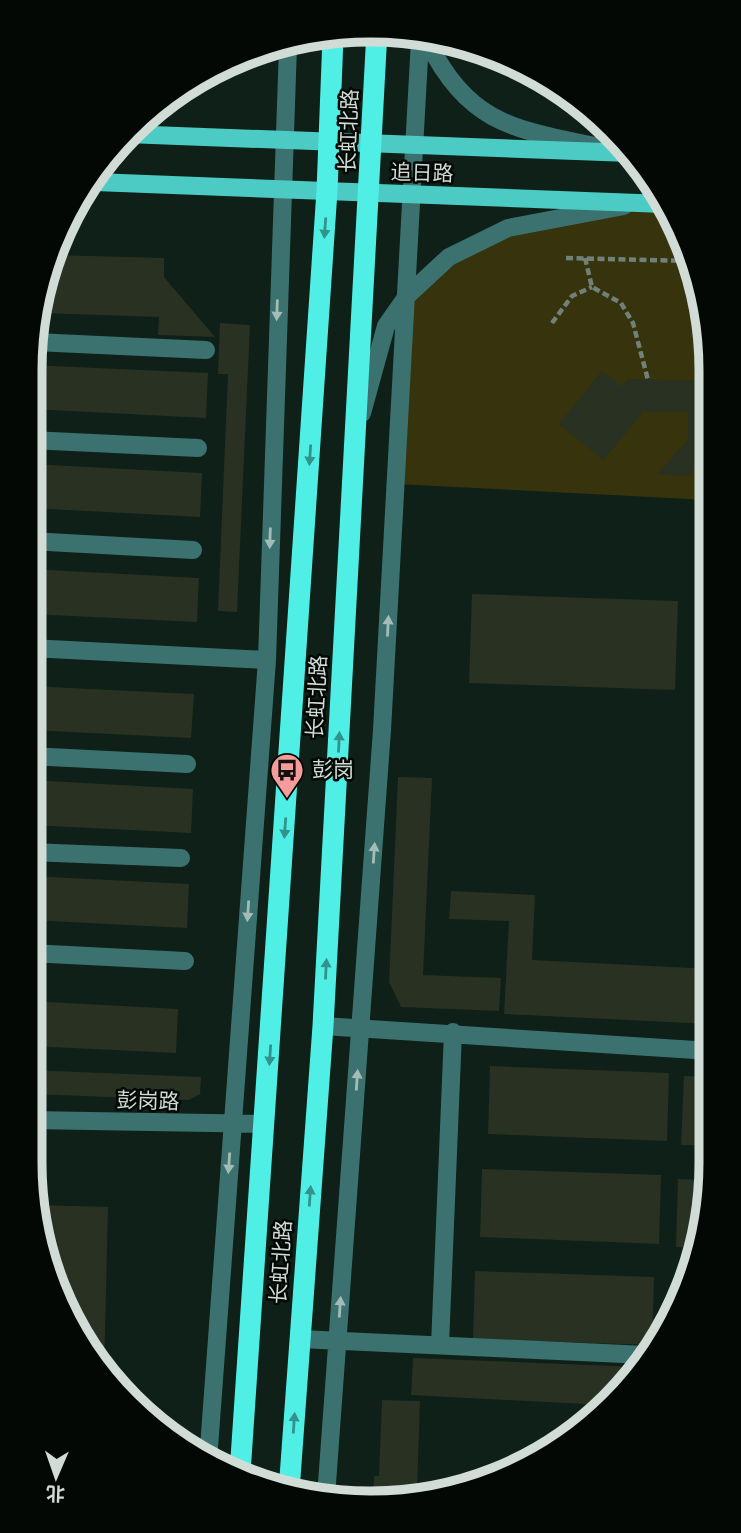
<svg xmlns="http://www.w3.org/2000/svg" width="741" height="1533" font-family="Signika,'Noto Sans SC',sans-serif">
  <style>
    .green { fill: #36330d }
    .building { fill: #283122 }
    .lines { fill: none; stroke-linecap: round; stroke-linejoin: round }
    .path { stroke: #718078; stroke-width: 4.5; stroke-dasharray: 7 3.5; stroke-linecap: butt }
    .minor { stroke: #3b726f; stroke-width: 18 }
    .major { stroke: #4ccbc4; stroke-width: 18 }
    .highway { stroke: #4fefe6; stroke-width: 21 }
    .oneway { fill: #31938c }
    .oneway2 { fill: #a4bcb7 }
    .labels { text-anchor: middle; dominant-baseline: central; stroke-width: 5; stroke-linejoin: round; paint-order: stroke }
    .street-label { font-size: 21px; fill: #d1dcd6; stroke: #030805 }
    .poi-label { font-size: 21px; fill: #d1dcd6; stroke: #030805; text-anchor: start }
    .rim { fill: none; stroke: #d1dcd6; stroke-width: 9 }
  </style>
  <rect width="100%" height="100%" fill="#0e2017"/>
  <path class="green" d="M664,204L685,240L708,326L709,500L396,484L407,296L449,257L508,228Z"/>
  <path class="building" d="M53,255L164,258V277L215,337L158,335L159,317L41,313Z
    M220,323L250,325L237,612L218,611L228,374H218Z
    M31,365L208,373L206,418L30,409Z
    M602,371L622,387L629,379L708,381L709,451L689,476L657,474L688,440V412H643L603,460L559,424Z
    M30,464L202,473L200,517L30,508Z
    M30,569L199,578L197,622L30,614Z
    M472,594L678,601L675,690L469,683Z
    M30,686L194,694L191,738L30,730Z
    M398,777L432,778L423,975L501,978L499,1011L401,1007L389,982Z
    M30,780L193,789L191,833L30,825Z
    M30,876L189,884L187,928L30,920Z
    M451,891L535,895L532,960L711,969V1024L504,1014L509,921L449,919Z
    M30,1001L178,1009L176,1053L30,1046Z
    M490,1066L669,1073L667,1141L488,1134Z
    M30,1070L201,1077L200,1094L189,1100L30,1094Z
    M684,1076L711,1077V1146L681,1145Z
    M482,1169L661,1175L659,1244L480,1237Z
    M678,1179L708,1180L694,1248L676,1247Z
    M37,1205L108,1207L104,1374L48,1272Z
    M475,1271L654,1277L652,1345L473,1339Z
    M675,1275L689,1276L685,1293L673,1312Z
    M413,1358L639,1367L626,1387L604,1405L411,1395Z
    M382,1400L420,1401L417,1492L437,1494L415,1500L373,1499L374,1476H379Z"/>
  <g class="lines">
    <path class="path" d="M566,258L691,261
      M585,258L592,287L621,303L633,323L648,380
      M552,323L572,296L592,287"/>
    <path class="minor" d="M427,41C470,125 513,129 599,147
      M35,342L206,350
      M362,413L386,326L407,296L449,257L508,228L624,206
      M30,440L198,448
      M30,541L193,550
      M30,648L267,660
      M30,756L187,764
      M30,852L181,858
      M30,953L185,961
      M323,1026L711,1051
      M30,1120L265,1124
      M300,1339L646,1355
      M440,1345L453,1032
      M208,1461L267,660L288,46
      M326,1497L382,730L420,40"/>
    <path class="major" d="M126,134L630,153
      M95,182L664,204"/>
    <path class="highway" d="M240,1473L327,191L333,37
      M289,1491L323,1026L377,31"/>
  </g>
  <defs><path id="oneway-solid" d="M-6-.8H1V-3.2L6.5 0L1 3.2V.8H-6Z" transform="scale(1.75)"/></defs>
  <g class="oneway">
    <use href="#oneway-solid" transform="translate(325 228) rotate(94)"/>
    <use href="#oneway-solid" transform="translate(310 455) rotate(94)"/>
    <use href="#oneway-solid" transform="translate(339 742) rotate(-87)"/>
    <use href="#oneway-solid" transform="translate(285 828) rotate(94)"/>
    <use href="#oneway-solid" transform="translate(326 969) rotate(-87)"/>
    <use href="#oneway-solid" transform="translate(270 1055) rotate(94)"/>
    <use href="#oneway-solid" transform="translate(310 1196) rotate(-86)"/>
    <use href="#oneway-solid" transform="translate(294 1423) rotate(-86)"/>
  </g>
  <g class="oneway2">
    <use href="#oneway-solid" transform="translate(277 310) rotate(92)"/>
    <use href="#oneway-solid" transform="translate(270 538) rotate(92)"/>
    <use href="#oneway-solid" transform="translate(388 626) rotate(-87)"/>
    <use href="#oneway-solid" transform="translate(374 853) rotate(-86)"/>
    <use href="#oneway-solid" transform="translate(248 911) rotate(94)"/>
    <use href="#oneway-solid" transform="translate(357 1080) rotate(-86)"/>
    <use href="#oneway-solid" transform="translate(229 1163) rotate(94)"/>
    <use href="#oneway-solid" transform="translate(340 1307) rotate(-86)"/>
  </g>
  <defs>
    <symbol id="bus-pin" viewBox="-11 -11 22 30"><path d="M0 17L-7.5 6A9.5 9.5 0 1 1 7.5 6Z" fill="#f59b9c" stroke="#030805"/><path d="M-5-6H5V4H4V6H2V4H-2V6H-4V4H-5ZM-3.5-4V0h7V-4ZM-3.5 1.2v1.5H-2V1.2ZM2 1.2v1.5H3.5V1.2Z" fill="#111"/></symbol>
  </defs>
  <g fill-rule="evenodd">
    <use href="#bus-pin" x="268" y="751" width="38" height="52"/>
  </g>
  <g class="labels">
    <g class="street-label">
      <text transform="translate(349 131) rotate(-88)">长虹北路</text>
      <text transform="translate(422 173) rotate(2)">追日路</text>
      <text transform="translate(317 697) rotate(-87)">长虹北路</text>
      <text transform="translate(148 1101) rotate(2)">彭岗路</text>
      <text transform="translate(281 1262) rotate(-86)">长虹北路</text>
    </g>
    <g class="poi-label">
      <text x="312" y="770">彭岗</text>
    </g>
  </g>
  <path d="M0 0H741V1533H0ZM370 42H371A328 328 0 0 1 699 370V1163A328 328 0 0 1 371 1491H370A328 328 0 0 1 42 1163V370A328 328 0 0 1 370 42Z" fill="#030805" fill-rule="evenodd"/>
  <path class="rim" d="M370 42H371A328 328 0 0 1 699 370V1163A328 328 0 0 1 371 1491H370A328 328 0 0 1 42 1163V370A328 328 0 0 1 370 42Z"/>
  <g transform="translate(56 1477) rotate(182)" stroke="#030805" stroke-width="5" paint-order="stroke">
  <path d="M0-5L12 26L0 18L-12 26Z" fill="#d1dcd6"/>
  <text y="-10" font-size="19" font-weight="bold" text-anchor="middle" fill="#d1dcd6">北</text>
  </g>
</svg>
